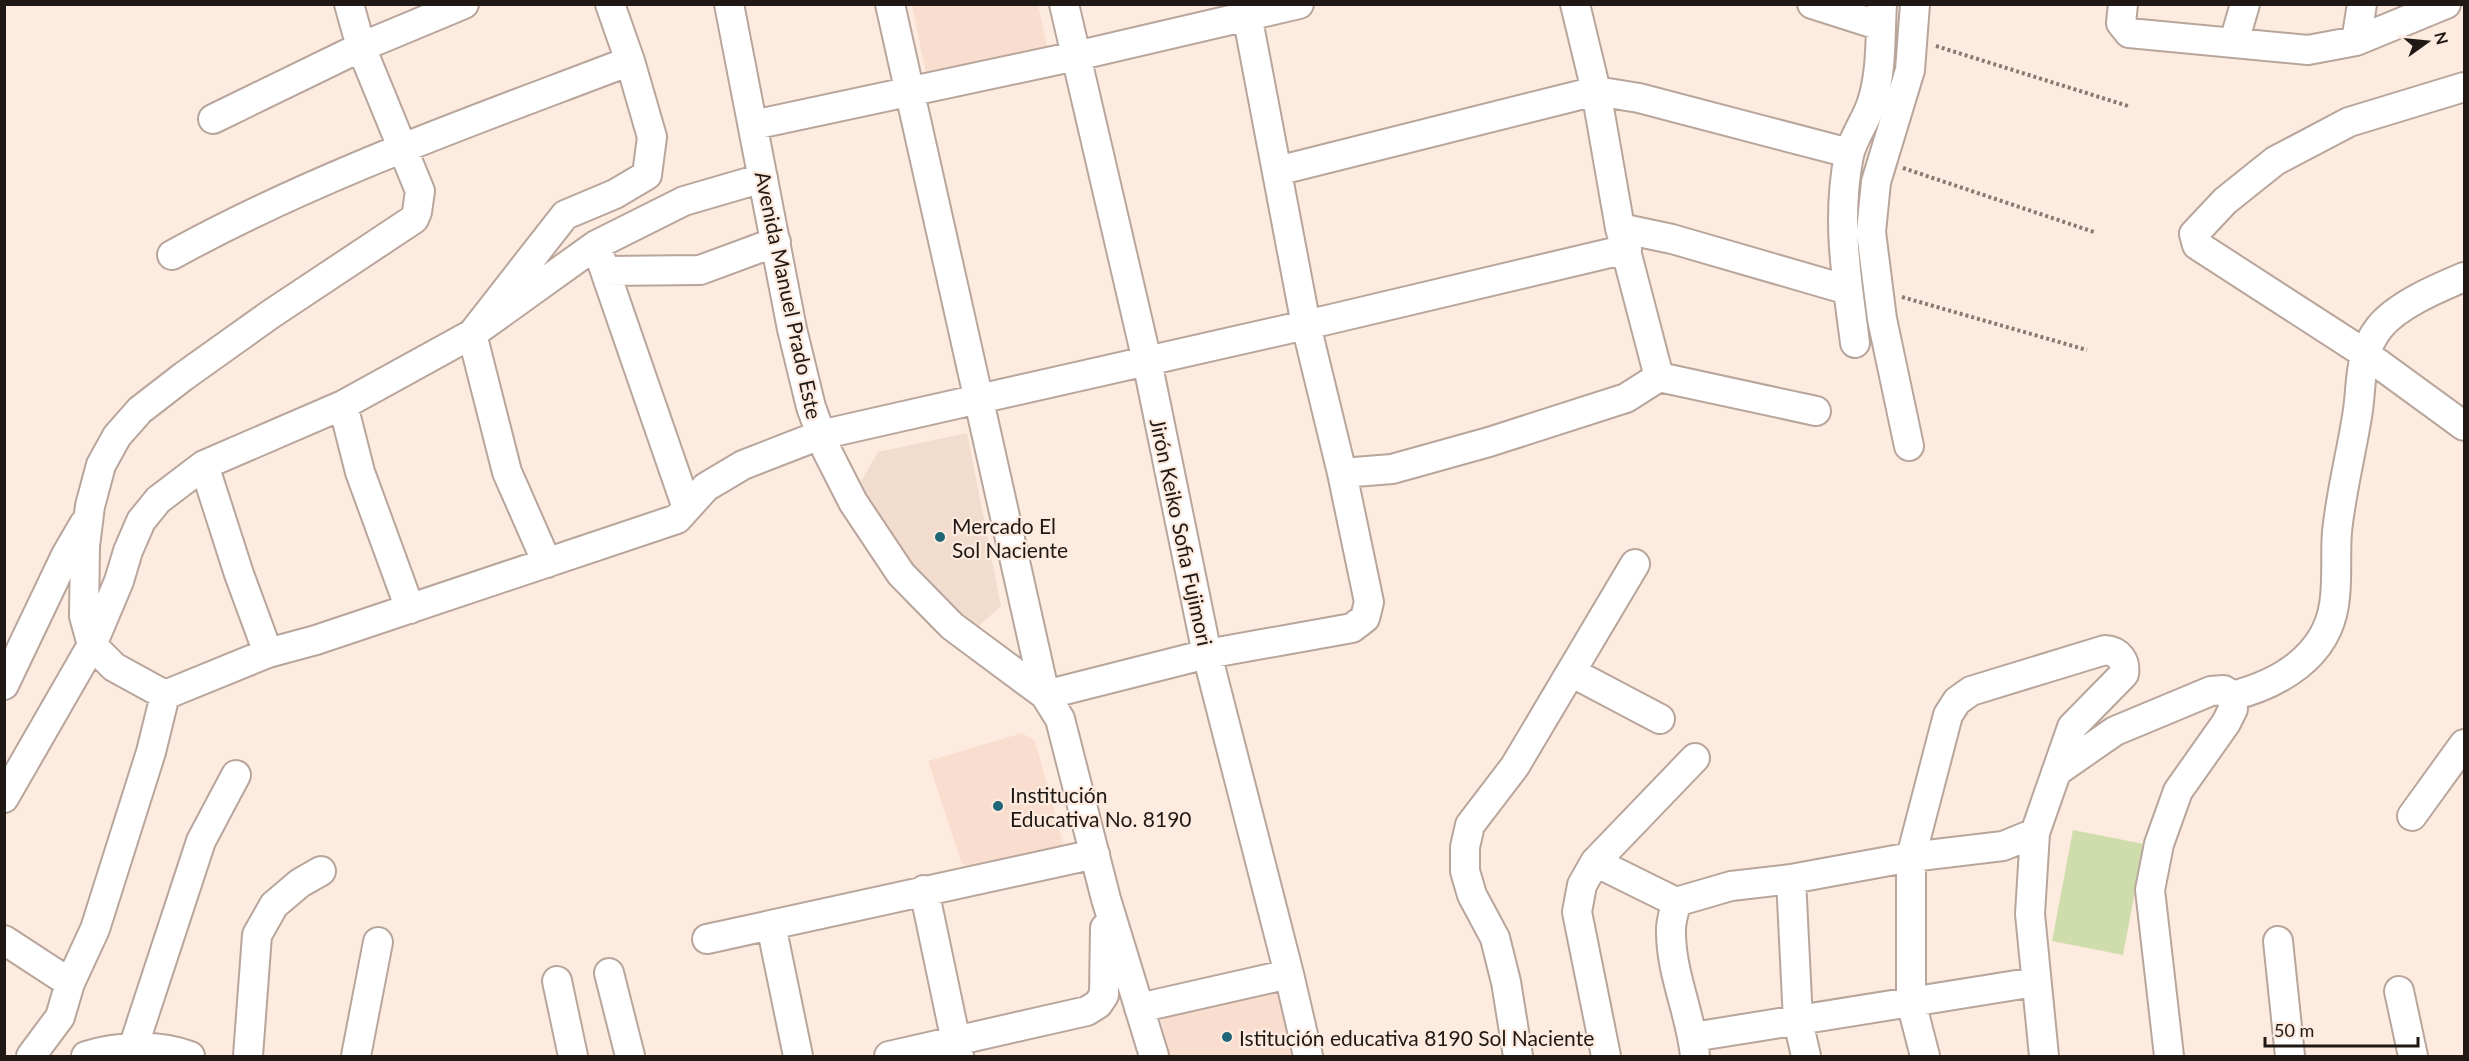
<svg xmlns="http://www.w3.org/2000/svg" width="2469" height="1061" font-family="Lato,sans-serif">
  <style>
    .commercial { fill: #f2dcce }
    .built { fill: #f9decf }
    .green { fill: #cfddac }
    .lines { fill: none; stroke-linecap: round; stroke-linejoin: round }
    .minor-casing { stroke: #b8a59b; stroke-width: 32 }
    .path { stroke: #857971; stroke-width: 4; stroke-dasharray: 3 3; stroke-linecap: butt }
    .minor { stroke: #fff; stroke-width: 28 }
    .poi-dot { fill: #216677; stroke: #feebdf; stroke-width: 2 }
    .labels { text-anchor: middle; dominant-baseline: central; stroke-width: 4.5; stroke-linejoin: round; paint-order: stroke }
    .street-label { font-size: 21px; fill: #1f1814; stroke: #feebdf }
    .poi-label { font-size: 21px; fill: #1f1814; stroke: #feebdf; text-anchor: start }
  </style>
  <rect width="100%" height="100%" fill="#feebdf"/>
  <path class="commercial" d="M967,433L1001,606L973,631L927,590L859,485L878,452Z"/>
  <path class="built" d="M912,5H1038L1048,50L926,74Z
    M1022,733L1035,741L1065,850L977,868L962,864L928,761Z
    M1278,990L1293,1056H1169L1161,1018Z"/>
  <path class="green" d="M2073,830L2144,844L2123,955L2052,941Z"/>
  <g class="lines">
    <defs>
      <path id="minor" d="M729,4L792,329L811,407L827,451L853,502L901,574L952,626L1045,695L1060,719L1106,899L1154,1056
        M890,4L1045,695L1207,654L1352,628L1365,618L1369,602L1342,473L1306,325L1245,4
        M1064,4L1147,361L1207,654L1289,974L1308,1056
        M1575,4L1596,91L1620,228L1659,377
        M1812,4L1881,26
        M2123,4L2121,23L2129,33L2308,50L2356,41L2446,4
        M2356,41L2362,4
        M2234,42L2245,4
        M2464,87L2349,122L2275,161L2225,201L2194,234L2197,245L2364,353L2464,426
        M213,119L361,47L464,4
        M753,125L1076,56L1299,4
        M1277,171L1596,91L1639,98L1849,153
        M1620,228L1672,239L1848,290
        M596,245L687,508
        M172,255C317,175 476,120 630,61
        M605,271L700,270L776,242
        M1855,343C1847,279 1836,221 1849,155C1853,138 1865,122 1871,105C1882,74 1880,37 1882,4
        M343,405L360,472L410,609
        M1909,446L1882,319L1871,232L1876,182L1910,70L1915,4
        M204,465L239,574L268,653
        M1342,473L1392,469L1489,442L1626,398L1659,377L1816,411
        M547,563L507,472L472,334L565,215L615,194L647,175L652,137L630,61L610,4
        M1571,672L1660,719
        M4,685L66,555L84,524
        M165,695L114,667L92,645L84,616L85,546L90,506L101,465L117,436L140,410L184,376L271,314L414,219L417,212L420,191L361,47L349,4
        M2232,696C2279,684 2326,657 2334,605C2338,581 2335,556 2337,532C2341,491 2352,451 2358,410C2362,380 2359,354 2379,328C2397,305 2438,288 2464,277
        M2056,772L2115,731L2211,691L2224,690L2232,696L2233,709L2226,723L2178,791L2159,844L2150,890L2169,1056
        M4,798L92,645L119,581L128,551L141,521L158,500L204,465L343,405L472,334L596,245L684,201L763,178
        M2412,816L2464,744
        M1595,862L1676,902
        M1791,879L1798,1021L1806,1056
        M924,890L959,1056
        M771,925L798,1056
        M707,939L1095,854
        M4,940L70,983
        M2278,941L2290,1056
        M609,973L630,1056
        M557,981L573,1056
        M2399,991L2413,1056
        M1139,1008L1289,974
        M1693,1037L2035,982
        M133,1048L201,841L236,775
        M31,1056L60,1017L70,983L95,929L151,752L165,695L268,653L316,640L677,519L706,487L743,465L820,435L1306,325L1627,249
        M86,1056C117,1046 159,1044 190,1056
        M248,1056L257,935L274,905L300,883L321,871
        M356,1056L378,942
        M889,1056L1087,1011L1098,1004L1104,995L1105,928
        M1518,1056L1506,982L1495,938L1472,895L1465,871V847L1470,825L1515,766L1635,564
        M1606,1056L1577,912L1582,885L1595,862L1695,758
        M1695,1056C1691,1014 1670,972 1671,929C1671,920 1675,910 1676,902L1731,886L1791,879L1911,857L2003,846L2035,833
        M1925,1056L1911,1002V857L1948,715L1957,701L1971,691L2105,650C2119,651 2126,661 2124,674L2072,727L2035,833L2030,914L2044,1056"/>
    </defs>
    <use href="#minor" class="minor-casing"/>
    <path class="path" d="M1936,46L2128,106
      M1903,168L2094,232
      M1902,297L2087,350"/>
    <use href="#minor" class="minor"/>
  </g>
  <g class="poi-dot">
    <circle cx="940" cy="537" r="6"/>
    <circle cx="998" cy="806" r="6"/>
    <circle cx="1227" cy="1037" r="6"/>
  </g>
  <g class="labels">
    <g class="street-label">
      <text transform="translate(789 295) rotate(78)">Avenida Manuel Prado Este</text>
      <text transform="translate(1182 532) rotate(78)">Jirón Keiko Sofia Fujimori</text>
    </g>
    <g class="poi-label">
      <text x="952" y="525">Mercado El<tspan x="952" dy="24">Sol Naciente</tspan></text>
      <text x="1010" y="794">Institución<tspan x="1010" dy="24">Educativa No. 8190</tspan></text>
      <text x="1239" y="1037">Istitución educativa 8190 Sol Naciente</text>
    </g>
  </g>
  <rect width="2469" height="1061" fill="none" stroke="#1f1814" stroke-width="12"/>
  <g transform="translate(2427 42) rotate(75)" stroke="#feebdf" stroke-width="4.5" paint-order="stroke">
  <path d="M0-4.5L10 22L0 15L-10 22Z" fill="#1f1814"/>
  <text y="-9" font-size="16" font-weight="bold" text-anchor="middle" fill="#1f1814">N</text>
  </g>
  <path d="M2265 1037v9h153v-9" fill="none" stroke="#1f1814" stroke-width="3"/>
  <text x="2274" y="1037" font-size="18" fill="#1f1814" stroke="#feebdf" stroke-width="4.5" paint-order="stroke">50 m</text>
</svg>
